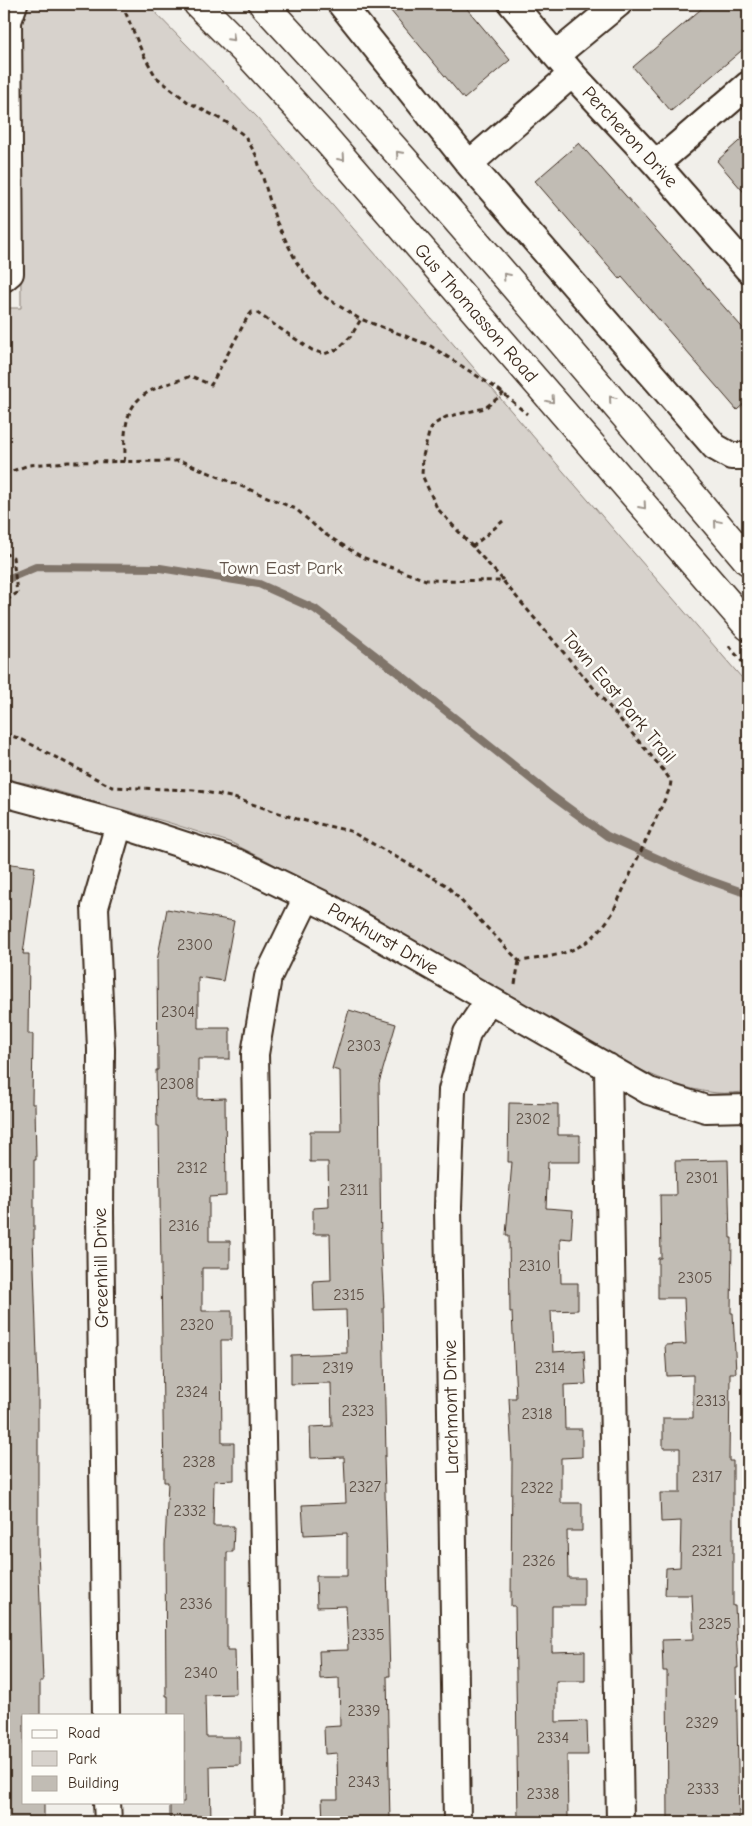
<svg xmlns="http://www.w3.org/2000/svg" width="752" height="1826" font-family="'Comic Neue',sans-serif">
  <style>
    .green { fill: #d7d2cc; stroke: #897e75 }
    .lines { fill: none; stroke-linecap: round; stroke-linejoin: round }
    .stream { stroke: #80746b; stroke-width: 8 }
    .building { fill: #c1bcb4; stroke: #3b2a1e }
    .minor-casing { stroke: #3b2a1e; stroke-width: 30 }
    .major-casing { stroke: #3b2a1e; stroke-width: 31 }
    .path { stroke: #3b2a1e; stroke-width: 3; stroke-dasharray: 5 4; stroke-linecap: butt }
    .minor { stroke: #fdfcf7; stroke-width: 26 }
    .major { stroke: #fdfcf7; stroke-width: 28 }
    .oneway { stroke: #9c938a }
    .labels { text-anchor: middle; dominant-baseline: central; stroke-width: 5; stroke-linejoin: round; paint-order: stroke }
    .number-label { font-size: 16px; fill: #5c4e44 }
    .street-label { font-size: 19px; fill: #3b2a1e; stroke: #fdfcf7 }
    .park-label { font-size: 19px; fill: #62544a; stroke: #fdfcf7 }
  </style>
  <rect width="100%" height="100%" fill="#f1efea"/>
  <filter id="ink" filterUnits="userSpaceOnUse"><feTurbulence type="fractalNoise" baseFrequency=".02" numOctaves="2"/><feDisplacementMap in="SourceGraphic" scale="10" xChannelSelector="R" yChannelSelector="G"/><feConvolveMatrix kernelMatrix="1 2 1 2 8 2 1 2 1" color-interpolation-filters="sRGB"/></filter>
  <g filter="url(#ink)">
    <path class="green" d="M22,4H147L257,117L748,685V1092C738,1092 727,1094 717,1093C684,1090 655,1077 626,1063L268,861L232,843L167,822L31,784L4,779V308H21L20,28Z"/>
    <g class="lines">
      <path class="stream" d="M4,578H10L36,567L160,568L259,584L315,609L406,679L552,796L607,836L697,876L748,894"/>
    </g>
    <path class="building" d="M385,4H463L510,60L464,99Z
      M707,4H748V45L671,111L633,67Z
      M748,133V197L717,161Z
      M579,143L748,334V400L737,410L622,277L620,279L535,181Z
      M4,863L35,867L23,954H29L28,1034H33L32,1104H35L36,1160H34V1239H33L38,1385V1548L43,1681H40V1715H24V1802H44V1822H4Z
      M167,909L234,921L223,981L198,977V1028H230V1059H198V1099L225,1098L226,1196L209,1197V1241H230V1268H202V1311H232V1340H221L222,1443H234V1480L214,1481L213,1526H234L233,1552H227V1650H235L236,1694L205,1695L206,1737H240V1765L210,1766L211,1822H170V1802H184V1715H168V1696H166L165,1545L168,1482H164L159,1126H157L156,1070H158L157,961Z
      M349,1010L396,1024L379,1083L381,1250L384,1308H383L386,1456H384L390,1676H387L390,1822H323L322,1799H338L337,1753L325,1754L324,1727L340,1726L339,1678L320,1679L319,1651L348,1650L346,1606L317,1607L316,1576H347V1533L304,1535L302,1505L346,1503L344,1457L311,1458L310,1427L332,1426L331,1383L291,1384V1355L347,1353L346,1310L314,1311L313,1281L331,1280L330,1234H313V1208L329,1207L328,1162H310V1131H341L340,1071L332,1069Z
      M509,1103L558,1104V1135H580V1162H548L546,1208L573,1210L571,1239L560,1238L561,1283H578V1310L551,1311L553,1352L584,1350L586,1384L564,1385L565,1429H582V1457L561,1458V1503H582V1531H567L568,1578H584V1606H552V1652L585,1651V1681H556V1722L587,1721L588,1755H567L568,1820L518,1821L515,1606H511L512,1460L509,1398H516L512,1312H510L509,1235H506L512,1162H508Z
      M728,1160L730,1238H732L731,1313H733L736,1373H730L729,1461H733V1606H735L738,1668H736L739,1819L668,1821L667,1671H663L662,1640L694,1639L692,1595H665L666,1568L680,1567L681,1521L661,1522L660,1493H680V1448H663V1418H693V1375L667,1376L665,1345L686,1344L684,1298H658V1258H661L660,1195H676L675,1161Z"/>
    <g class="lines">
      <defs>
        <path id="minor" d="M341,4L469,164L715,447L731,456H748
          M512,4L572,74L656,164L748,269
          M556,55L618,4
          M469,164L572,74
          M656,164L748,85
          M4,278L10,273L8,21L14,4
          M4,793L119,824L236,862L328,907L649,1091L706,1109L748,1108
          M608,1067L620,1822
          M106,1715L100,1213L101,1049L95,907L119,824
          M107,1802L108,1822
          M269,1822L255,1054L268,977L307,897
          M457,1822L448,1207L452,1090L467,1033L489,1000"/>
        <path id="major" d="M198,4L250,56L319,131L748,626
          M263,4C430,184 589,373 748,561"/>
      </defs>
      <use href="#minor" class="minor-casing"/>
      <use href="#major" class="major-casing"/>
      <path class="path" d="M122,4L142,52L156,77L188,102L226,122L245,136L256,155L276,221L297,263L322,295L358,318L429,345L499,390L527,414
        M124,462C126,452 124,444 125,435C128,390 156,389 191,376L211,385L247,318L252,312L257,313L312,350L324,354L338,349L351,336L361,319
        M4,474L29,465L68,462L181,461L296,509L323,533L362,557L426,580L503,581L664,771L671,781L670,788L612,914C586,953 563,955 519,961L446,885L350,831L297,819L231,797L194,790L112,787L23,740L4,733
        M472,547L503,521
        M4,553L13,557L17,593L4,602
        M503,580L437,508L422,475L423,456L429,433L433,425L446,417L485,408L504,393
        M729,646L748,669
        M515,984L519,961"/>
      <use href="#minor" class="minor"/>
      <use href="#major" class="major"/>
    </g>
    <defs><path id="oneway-chevron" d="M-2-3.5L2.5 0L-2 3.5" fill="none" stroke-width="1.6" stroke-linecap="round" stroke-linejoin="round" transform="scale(1.25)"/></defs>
    <g class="oneway">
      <use href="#oneway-chevron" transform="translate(232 38) rotate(45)"/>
      <use href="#oneway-chevron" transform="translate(399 154) rotate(-132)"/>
      <use href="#oneway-chevron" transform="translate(342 158) rotate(49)"/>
      <use href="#oneway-chevron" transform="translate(506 276) rotate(-131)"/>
      <use href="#oneway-chevron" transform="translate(612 399) rotate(-130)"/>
      <use href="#oneway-chevron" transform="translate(551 400) rotate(49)"/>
      <use href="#oneway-chevron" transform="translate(643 506) rotate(49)"/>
      <use href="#oneway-chevron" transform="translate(717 523) rotate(-130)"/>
    </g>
  </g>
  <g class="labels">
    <g class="number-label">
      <text x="195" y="945">2300</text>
      <text x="178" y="1012">2304</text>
      <text x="364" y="1046">2303</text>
      <text x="177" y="1084">2308</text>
      <text x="533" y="1119">2302</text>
      <text x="192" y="1168">2312</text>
      <text x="702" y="1178">2301</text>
      <text x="354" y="1190">2311</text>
      <text x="184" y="1226">2316</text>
      <text x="535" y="1266">2310</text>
      <text x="695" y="1278">2305</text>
      <text x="349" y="1295">2315</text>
      <text x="197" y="1325">2320</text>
      <text x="338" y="1368">2319</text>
      <text x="550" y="1368">2314</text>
      <text x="192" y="1392">2324</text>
      <text x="711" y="1401">2313</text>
      <text x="358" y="1411">2323</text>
      <text x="537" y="1414">2318</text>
      <text x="199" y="1462">2328</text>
      <text x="707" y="1477">2317</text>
      <text x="365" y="1487">2327</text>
      <text x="537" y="1488">2322</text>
      <text x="190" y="1511">2332</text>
      <text x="707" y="1551">2321</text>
      <text x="539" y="1561">2326</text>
      <text x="196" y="1604">2336</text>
      <text x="715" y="1624">2325</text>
      <text x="368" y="1635">2335</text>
      <text x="201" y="1673">2340</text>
      <text x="364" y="1711">2339</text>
      <text x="702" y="1723">2329</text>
      <text x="553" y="1738">2334</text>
      <text x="364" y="1782">2343</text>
      <text x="703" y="1789">2333</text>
      <text x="543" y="1794">2338</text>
    </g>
    <g class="street-label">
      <text transform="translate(630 137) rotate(47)">Percheron Drive</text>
      <text transform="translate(476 313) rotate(49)">Gus Thomasson Road</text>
      <text transform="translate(619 697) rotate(50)">Town East Park Trail</text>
      <text transform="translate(383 939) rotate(30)">Parkhurst Drive</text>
      <text transform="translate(101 1268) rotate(-91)">Greenhill Drive</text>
      <text transform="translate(451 1407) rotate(-91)">Larchmont Drive</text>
    </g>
    <g class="park-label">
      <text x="281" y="568">Town East Park</text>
    </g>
  </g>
  <rect width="752" height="1826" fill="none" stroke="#fdfcf7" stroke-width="20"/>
  <rect x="10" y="10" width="732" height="1806" fill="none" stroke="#3b2a1e" stroke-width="2" filter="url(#ink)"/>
  <rect x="22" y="1714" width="162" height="90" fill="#fdfcf7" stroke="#afa8a0"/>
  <rect x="32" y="1730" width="25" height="8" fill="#fdfcf7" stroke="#afa8a0"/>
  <text x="68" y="1738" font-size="15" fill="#3b2a1e">Road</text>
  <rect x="32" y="1751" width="25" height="15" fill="#d7d2cc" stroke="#afa8a0"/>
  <text x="68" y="1764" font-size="15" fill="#3b2a1e">Park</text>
  <rect x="32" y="1776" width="25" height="15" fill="#c1bcb4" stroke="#afa8a0"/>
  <text x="68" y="1788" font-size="15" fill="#3b2a1e">Building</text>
</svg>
